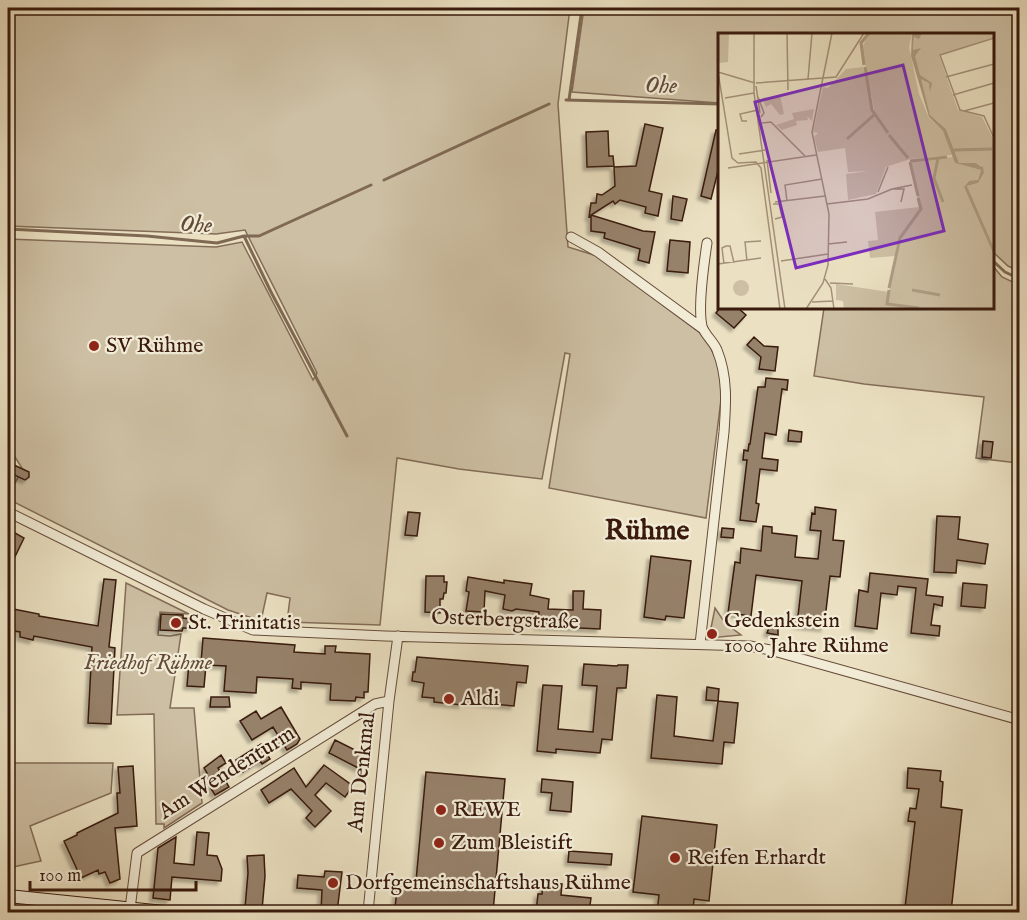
<svg xmlns="http://www.w3.org/2000/svg" width="1027" height="920" font-family="'IM FELL English',serif">
  <style>
    .green { fill: #cdbfa3; stroke: #836c58; stroke-width: 1.5 }
    .lines { fill: none; stroke-linecap: round; stroke-linejoin: round }
    .stream { stroke: #7f6954; stroke-width: 3 }
    .building { fill: #96816b; stroke: #391a0d; stroke-width: 1.5; filter: url(#shadow) }
    .street-casing { stroke: #664c3a; stroke-width: 11 }
    .secondary-casing { stroke: #391a0d; stroke-width: 14 }
    .street { stroke: #f2ecd7; stroke-width: 9 }
    .secondary { stroke: #f2ecd7; stroke-width: 12 }
    .poi-dot { fill: #8f2418; stroke: #f2ecd7; stroke-width: 2 }
    .labels { text-anchor: middle; dominant-baseline: central; stroke-width: 4.5; stroke-linejoin: round; paint-order: stroke }
    .poi-label { font-size: 22px; fill: #391a0d; stroke: #f2ecd7; text-anchor: start }
    .street-label { font-size: 22px; fill: #391a0d; stroke: #f2ecd7 }
    .park-label { font-size: 22px; font-style: italic; fill: #654c3a; stroke: #f2ecd7 }
    .water-label { font-size: 24px; font-style: italic; fill: #624837; stroke: #f2ecd7 }
    .district-label { font-size: 28px; font-weight: bold; fill: #391a0d; stroke: #f2ecd7 }
    .inset-river { fill: none; stroke: #ae9d84; stroke-width: 3 }
    .inset-road { fill: none; stroke: #a4917a; stroke-width: 1.5 }
    .view { fill: #7b2cbf; fill-opacity: 0.15; stroke: #7b2cbf; stroke-width: 3 }
    .inset-edge { fill: none; stroke: #391a0d; stroke-width: 3 }
  </style>
  <defs>
    <filter id="shadow"><feDropShadow dx="-3.5" dy="3.5" stdDeviation="1.5" flood-color="#0004"/></filter>
  </defs>
  <rect width="100%" height="100%" fill="#ebe1c2"/>
  <filter id="stains"><feTurbulence type="fractalNoise" baseFrequency=".00333" numOctaves="4"/><feColorMatrix values="0 0 0 0 .2 0 0 0 0 .09 0 0 0 0 .02 0 0 0 .5 -.17"/></filter>
  <radialGradient id="worn" r=".72"><stop offset=".6" stop-color="#630" stop-opacity="0"/><stop offset="1" stop-color="#630" stop-opacity=".3"/></radialGradient>
  <path class="green" d="M8,8H570L558,104L568,247L597,256L700,333L710,346L719,367L722,392L706,518L549,488L570,354L565,353L542,479L459,469L397,458L380,625L287,622L290,598L267,593L261,621L228,610L8,499L22,468L8,446V239L216,247L242,242L313,380L317,373L245,230L216,234L8,226Z
    M584,8H1019V271L1008,266L993,252L992,34H720L719,103L572,92Z
    M993,266L1002,277L1019,285V463L976,458L984,397L864,384L814,376L824,308H992Z
    M126,583L189,614L160,612L158,635L170,636L181,634L170,708H194L202,803L164,828V824H156L154,714L117,715Z
    M715,608L725,623L741,635L709,638Z
    M8,763H113L111,793L30,826L41,861L8,868Z"/>
  <g class="lines">
    <path class="stream" d="M566,100L720,104
      M569,100L582,8
      M384,180L549,104
      M8,229L147,236L217,243L244,236H259L371,185
      M244,236L271,292L347,436
      M992,260L1005,272L1020,279"/>
  </g>
  <path class="building" d="M645,124L663,128L649,191L662,194L658,216L645,213L646,207L620,200L615,204L613,201L591,215L643,231L655,232L649,263L638,260L640,249L604,238L605,233L591,231V216L589,217L591,203H596L597,194L602,195L615,186L614,167L636,166Z
    M716,130H720V163L711,199L701,196Z
    M608,131L609,156H613L614,166L587,167L586,132Z
    M673,196L687,199L682,221L671,219Z
    M670,240L690,242L688,273L667,271Z
    M720,308H738L746,315L734,328L716,313Z
    M754,337L764,346L778,347L775,371L759,369L761,357L747,345Z
    M766,378L788,380L787,390L782,389L776,435L765,433L762,458L778,460L777,471L760,469L756,503L759,504L756,522L740,520L747,460H743L744,450L748,451L749,444H750L758,387H765Z
    M789,430L802,432L801,442L788,441Z
    M983,441L993,442L991,458L982,457Z
    M14,465L29,472V477L25,480L10,473Z
    M815,507L836,510L833,540L844,541L840,577L830,576L824,628L797,625L802,581L756,575L751,616L728,613L735,562L740,563L741,548L761,551L763,526L772,527V533L797,536L795,557L818,559L821,531L810,530L812,513L815,514Z
    M408,512L420,513L417,536L405,535Z
    M937,516L960,517L958,539L988,544L985,564L957,560L956,573L934,572Z
    M722,528L734,529L733,538L721,537Z
    M8,529L24,538L8,571Z
    M651,556L691,561L684,618L666,616L665,620L644,617Z
    M870,573L928,579L926,595L943,597L942,606L934,604L931,625L940,626L939,636L911,633L916,588L898,586L897,595L881,593L877,629L855,626L859,590L868,592Z
    M426,576H444V582H447L446,593H444L443,599H440V613L425,612Z
    M468,577L504,583V580L532,584L530,595L549,599L548,609L573,610V591H584L583,609L601,610L600,629L538,626L539,612L516,609L512,611L503,609L505,595L485,591L484,612L466,611L469,592L466,591Z
    M104,579L116,580L109,647L115,648L111,724L88,723L92,647L34,636L33,640L20,637V632L8,630V608L39,614V616L98,626Z
    M963,583L987,585L985,608L961,606Z
    M161,614L183,615V618L191,619L190,628H183L182,631L160,630Z
    M770,625L778,626V635L767,633Z
    M203,638L295,645L294,652L325,654V646H336L335,652L370,654L368,692H364V698L356,697L355,701L330,700L331,684L301,682V689L292,688L293,679L257,677L256,693L224,691L226,666L206,665L204,687L187,686L189,662L201,663Z
    M417,657L528,666L526,683L517,682L514,706L462,701V705L434,702V698L422,697L424,683L412,681L413,672H415Z
    M584,664L617,666L618,665H628L626,688H617L612,740L602,739L600,753L556,749V753L537,751L543,685L562,686L558,729L593,732L597,686L582,685Z
    M707,687L719,689L718,701L706,700Z
    M657,695L677,697L674,736L713,741L718,701L738,703L734,743L724,742L722,764L651,758Z
    M211,697H229L230,707H210Z
    M281,707L300,739L297,744L287,750L273,727L252,740L240,721L256,711L261,719Z
    M335,740L369,757L362,770L329,753Z
    M261,744L270,759L262,764L260,761L243,772L236,760Z
    M221,755L226,763L218,768L229,787L215,795L203,776L207,773L204,768Z
    M324,765L353,786L345,797L326,783L315,795L331,811L315,827L306,818L312,811L291,789L269,803L261,790L294,768L306,787Z
    M133,766L137,826L115,828L120,879L110,883L105,872L99,874L98,870L81,878L64,841L77,835V833L118,813L117,793H120L118,767Z
    M908,768L941,771L940,781L943,782L941,807L962,810L951,912H908L909,908H905L915,822L908,821L910,808L916,809L919,789L907,788Z
    M426,772L505,779L493,912H436L395,908L398,880L416,881Z
    M542,779L573,782L571,812L550,810L552,793L541,792Z
    M642,816L717,825L709,901L694,899L693,912H657L659,895L633,892Z
    M197,832L209,833L207,855L217,856L222,869L221,881L172,877L170,900L153,898L158,848L176,837L174,863L194,865Z
    M569,851L612,854L611,865L568,862Z
    M264,855L265,876L262,910L245,908L248,873L247,856Z
    M325,871L342,872L337,912H321L322,890L297,888L298,875L324,877Z
    M543,882L562,884L561,895L591,898L589,912H536L538,894H542Z"/>
  <g class="lines">
    <defs>
      <path id="street" d="M571,237L598,252L702,328
        M8,512L204,609L253,630L385,636L750,646L770,650L1020,720
        M700,644L724,432C726,404 728,377 717,350C714,342 704,334 702,326C698,308 704,263 707,243
        M130,909L137,853L375,704L389,701
        M368,912L389,701L398,636"/>
      <path id="secondary" d="M8,896L164,912"/>
    </defs>
    <use href="#street" class="street-casing"/>
    <use href="#secondary" class="secondary-casing"/>
    <use href="#street" class="street"/>
    <use href="#secondary" class="secondary"/>
  </g>
  <g class="poi-dot">
    <circle cx="94" cy="346" r="6"/>
    <circle cx="176" cy="623" r="6"/>
    <circle cx="712" cy="634" r="6"/>
    <circle cx="449" cy="699" r="6"/>
    <circle cx="441" cy="810" r="6"/>
    <circle cx="439" cy="843" r="6"/>
    <circle cx="675" cy="858" r="6"/>
    <circle cx="333" cy="883" r="6"/>
  </g>
  <g class="labels">
    <g class="poi-label">
      <text x="106" y="346">SV Rühme</text>
      <text x="724" y="621">Gedenkstein<tspan x="724" dy="25">1000 Jahre Rühme</tspan></text>
      <text x="188" y="623">St. Trinitatis</text>
      <text x="461" y="699">Aldi</text>
      <text x="453" y="810">REWE</text>
      <text x="451" y="843">Zum Bleistift</text>
      <text x="687" y="858">Reifen Erhardt</text>
      <text x="345" y="883">Dorfgemeinschaftshaus Rühme</text>
    </g>
    <g class="street-label">
      <text transform="translate(505 620) rotate(2)">Osterbergstraße</text>
      <text transform="translate(362 772) rotate(-84)">Am Denkmal</text>
      <text transform="translate(227 773) rotate(-32)">Am Wendenturm</text>
    </g>
    <g class="park-label">
      <text x="148" y="663">Friedhof Rühme</text>
    </g>
    <g class="water-label">
      <text transform="translate(661 86) rotate(1)">Ohe</text>
      <text transform="translate(196 225) rotate(3)">Ohe</text>
    </g>
    <g class="district-label">
      <text x="647" y="531">Rühme</text>
    </g>
  </g>
  <g transform="translate(718 33)">
    <rect width="276" height="276" fill="#ebe1c2"/>
    <path d="M0,0H11L10,29L1,30ZM151,0H194L191,14L201,61L211,85L226,99L234,122L192,126L168,134L158,161L130,167L128,141L150,138L130,139L127,115L100,119L96,104L100,100L95,99L96,94L105,54L110,55L128,36L145,34L156,81L137,98L157,81L144,15ZM197,0H276V4L221,22L240,77L264,84L276,108V215L249,153L260,150L266,140L263,132L241,130L228,96L212,82L195,17ZM62,62L66,81L62,82L53,71L48,74L44,65ZM96,76L94,88L89,83L90,87L78,88L79,92L64,97L58,92L76,86L74,80ZM235,124L237,130L263,137L260,147L246,154L276,221V276H126L125,268L118,267V251L171,259L183,206L199,182L181,205L177,223L152,225L150,208L160,207L157,179L201,174L193,128ZM15 255a8 8 0 1 1 16 0a8 8 0 1 1-16 0Z" fill="#cdbfa3"/>
    <path d="M194,0H204L201,6L196,4L195,17L203,15L197,23L202,42L214,50L212,59L211,50L203,46L212,82L228,96L241,130H257L265,134L266,140L260,150L249,153L276,215V222L246,154L251,148L260,147L263,137L237,130L225,98L211,84L193,23Z" fill="#ae9d84"/>
    <path class="inset-river" d="M146,32L143,10L151,0M147,34L154,77L170,100M171,102L190,125M129,106L157,81M236,117L274,116M220,125L216,145L225,169M192,128L229,124M192,129L200,163M171,255L182,205L203,176L200,165M171,257L169,271L201,275M194,257L222,262"/>
    <path class="inset-road" d="M36,0V60L67,276M69,0L70,57M276,5L222,22L242,77L266,83L276,105M0,39L37,50M0,39L14,125L20,130L38,129L43,135L62,276M228,44L276,31M90,46L94,0M38,50L118,44L146,0M38,53L42,80M235,62L276,50M40,64L46,80L43,84M7,65L36,60M246,78L276,70M29,88H24L22,81L40,77M44,90L53,89L87,123M21,121L47,117M49,127L53,160M10,135L98,122M174,156L194,152M160,159L170,134M69,168L67,152L104,146M57,169L107,163M55,171H61L64,184L57,186M109,171L150,166L174,156H186L183,169M110,211L129,209M29,228L27,209L43,208M63,228L110,221M0,231L43,225M6,231L4,215L8,213H12L16,230M107,246L113,255L116,276M112,250L135,251M94,269L115,268M88,276L105,250L110,232L111,181L94,99L114,0"/>
    <path class="view" d="M185,32L226,198L78,235L37,69Z"/>
    <rect width="276" height="276" class="inset-edge"/>
  </g>
  <rect width="1027" height="920" fill="none" stroke="#ebe1c2" stroke-width="30"/>
  <rect x="9" y="9" width="1009" height="902" fill="none" stroke="#391a0d" stroke-width="3"/>
  <rect x="15" y="15" width="997" height="890" fill="none" stroke="#391a0d" stroke-width="1.5"/>
  <path d="M30 881v9h166v-9" fill="none" stroke="#391a0d" stroke-width="3"/>
  <text x="39" y="881" font-size="18" fill="#391a0d" stroke="#f2ecd7" stroke-width="4.5" paint-order="stroke">100 m</text>
  <rect width="100%" height="100%" filter="url(#stains)"/>
  <rect width="100%" height="100%" fill="url(#worn)"/>
</svg>
